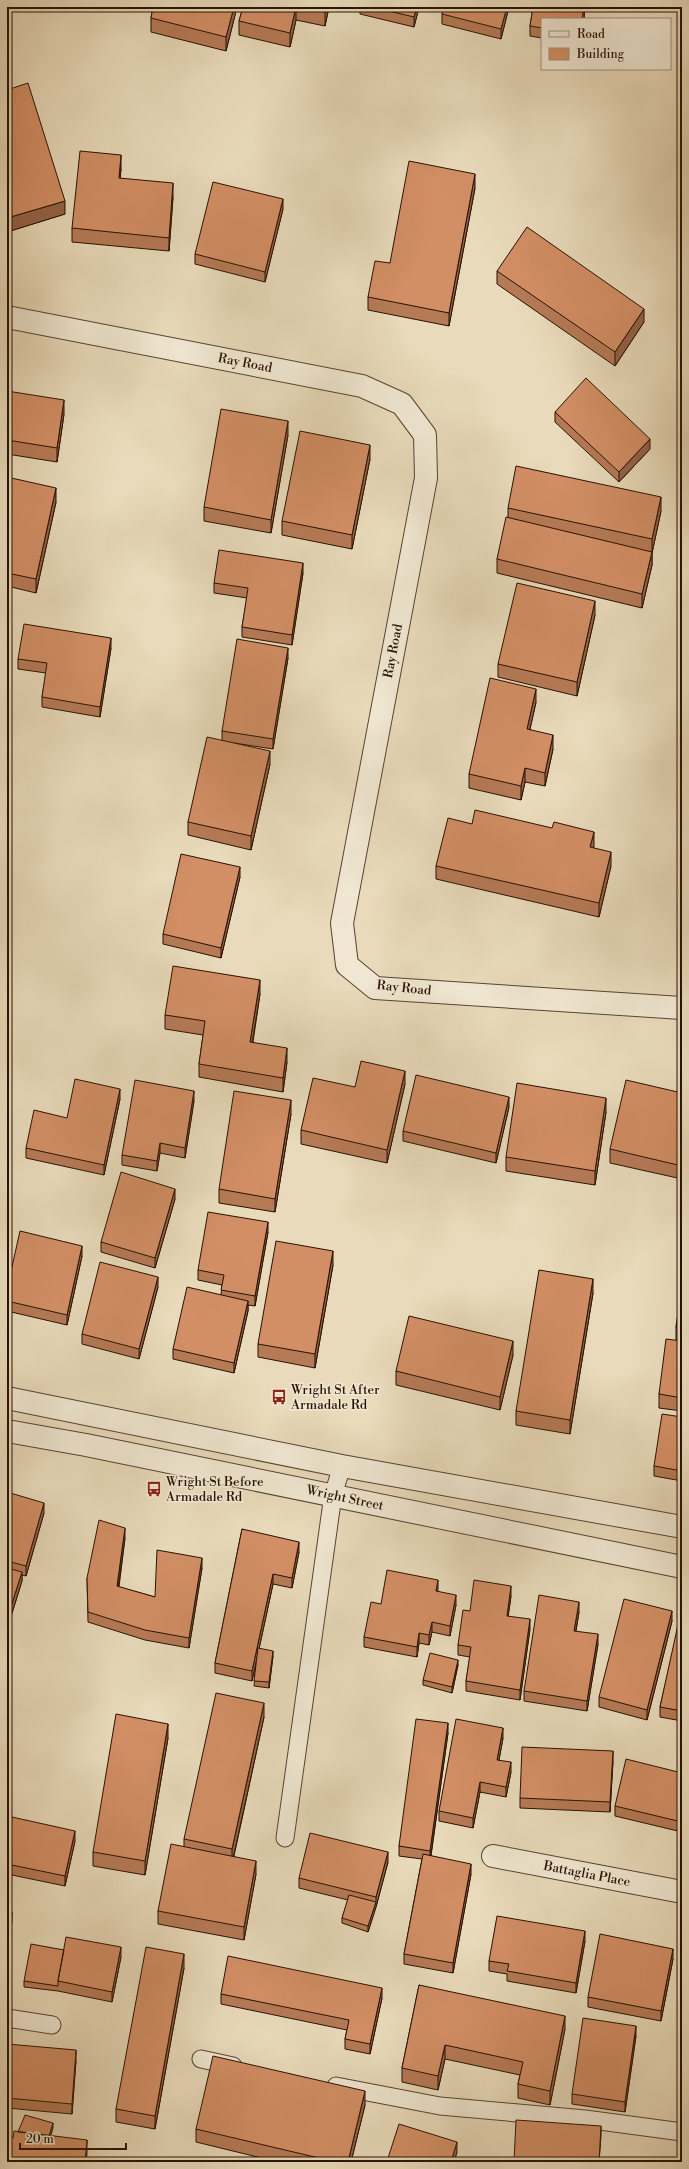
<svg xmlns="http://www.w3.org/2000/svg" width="689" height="2169" font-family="'Libre Bodoni',serif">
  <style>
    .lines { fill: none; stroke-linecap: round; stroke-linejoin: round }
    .service-casing { stroke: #594332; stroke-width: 19 }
    .minor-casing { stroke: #594332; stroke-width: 24 }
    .tertiary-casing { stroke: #594332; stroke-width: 24 }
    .path { stroke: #291104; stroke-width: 2.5; stroke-dasharray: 3 2; stroke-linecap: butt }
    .service { stroke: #f0e7d2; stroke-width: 17 }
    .minor { stroke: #f0e7d2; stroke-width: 22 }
    .tertiary { stroke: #f0e7d2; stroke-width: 22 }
    .wall { fill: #b57a56; stroke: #291104 }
    .shaded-wall { fill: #936346; stroke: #291104 }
    .building { fill: #d28e64; stroke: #291104 }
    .labels { text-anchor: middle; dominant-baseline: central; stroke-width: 3; stroke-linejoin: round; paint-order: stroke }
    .street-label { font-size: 13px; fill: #291104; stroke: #f0e7d2 }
    .poi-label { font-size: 13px; fill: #291104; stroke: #f0e7d2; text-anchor: start }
  </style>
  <rect width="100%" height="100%" fill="#e8daba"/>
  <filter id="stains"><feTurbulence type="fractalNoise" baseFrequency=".005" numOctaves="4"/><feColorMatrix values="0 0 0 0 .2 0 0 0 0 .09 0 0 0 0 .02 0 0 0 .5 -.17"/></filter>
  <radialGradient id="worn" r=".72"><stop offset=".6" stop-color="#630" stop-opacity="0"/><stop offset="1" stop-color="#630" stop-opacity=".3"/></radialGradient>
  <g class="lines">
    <defs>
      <path id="service" d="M285,1838L333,1495L342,1466
        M7,2018L52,2025
        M201,2059L233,2066
        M336,2086L440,2106L585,2119L682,2132"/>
      <path id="minor" d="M7,317L362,386L402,404L425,435L426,478L342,923L347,965L375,988L682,1008
        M493,1856L682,1892"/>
      <path id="tertiary" d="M7,1398L342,1466L682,1527
        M7,1431L86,1445L682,1567"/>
    </defs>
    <use href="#service" class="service-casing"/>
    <use href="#minor" class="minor-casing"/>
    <use href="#tertiary" class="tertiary-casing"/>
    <path class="path" d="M679,2105L682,2088"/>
    <use href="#service" class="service"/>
    <use href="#minor" class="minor"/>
    <use href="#tertiary" class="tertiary"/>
  </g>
  <path class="wall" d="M126,7H137L136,9Z
    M153,7H237L226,51L151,32V18Z
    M243,7H329L325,26L296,20L290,47L239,35V21Z
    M360,7H419L414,27L360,14Z
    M444,7H509L501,39L442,24V14Z
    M533,7H585L584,19H542V38L530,36V26Z
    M7,90L65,214L7,232Z
    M121,169L120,178L173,197L169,251L72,242V228Z
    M475,188L449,326L368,310V297L390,263Z
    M283,209L265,282L195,264V254Z
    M497,271L644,322L615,366L497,284Z
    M7,391L64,414L57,462L7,454Z
    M555,412L650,449L619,482L555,422Z
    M288,435L271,533L204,521V507Z
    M370,459L352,549L282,535V521Z
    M7,477L56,502L36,593L7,586Z
    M508,508L661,511L652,553V565L642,608L497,573V559L508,518Z
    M303,573L292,645L242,637V627L247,598L214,593V583Z
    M595,615L577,696L498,677V664Z
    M111,648L100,717L42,707V697L46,673L18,669V659Z
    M288,658L273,749L234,743L270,764L251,850L188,835V822L222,740V731Z
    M536,702L530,729L553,749L545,786L525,782L521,800L469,788V774Z
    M472,824L594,846L593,848L611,866L599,917L436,879V866Z
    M240,877L221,958L163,944V934Z
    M260,994L253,1042L287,1062L283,1092L199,1077V1064L203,1035L165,1029V1015Z
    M405,1084L387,1163L301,1144V1130L355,1087Z
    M682,1093V1179L610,1163V1149Z
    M120,1099L104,1175L26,1158V1148Z
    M194,1101L185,1158L160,1153L157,1171L122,1165V1155Z
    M509,1107L496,1163L403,1141V1131Z
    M606,1112L595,1185L506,1171V1157Z
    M291,1114L275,1212L219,1203V1189Z
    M175,1199L155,1268L101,1252V1242Z
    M268,1232L255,1306L248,1305V1311L234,1373L173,1359V1349L221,1295L222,1285L198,1280V1270Z
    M82,1256L67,1325L7,1311V1289Z
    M333,1265L315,1368L258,1357V1344Z
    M158,1287L139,1359L82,1344V1334Z
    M682,1288V1411L659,1408V1394L676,1341V1327Z
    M593,1293L570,1434L516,1425V1411Z
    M513,1355L500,1410L396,1385V1371Z
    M682,1417V1481L654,1476V1466Z
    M7,1492L44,1513L26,1576L22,1575V1581L7,1629Z
    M242,1529L299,1552L292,1588L273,1584L259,1649L273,1656L269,1688L254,1686L256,1662L252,1681L215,1673V1663Z
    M125,1538L119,1587L155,1597L202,1568L189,1648L145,1640L88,1622L87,1578Z
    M438,1591L456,1605L450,1636L432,1632L429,1645L419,1643L417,1657L364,1647V1637L381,1604Z
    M511,1596L508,1616L530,1629L520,1700L466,1691V1681L470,1657L458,1655V1645L470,1611Z
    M579,1612L576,1631L598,1644L587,1711L524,1701V1691Z
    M682,1612V1721L660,1717V1707Z
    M672,1621L647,1720L599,1707V1697Z
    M458,1665L452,1693L423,1685V1680Z
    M264,1717L234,1856L256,1874L244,1940L158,1924V1911L184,1847V1839Z
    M448,1733L431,1856L471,1874L453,1973L404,1964V1954L422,1859L399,1856V1846Z
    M168,1738L145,1875L93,1866V1852Z
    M503,1738L499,1760L511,1772L506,1797L480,1792L473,1828L439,1821V1811Z
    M613,1761L610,1812L520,1808V1798Z
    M682,1773V1832L615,1816V1806Z
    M7,1841H75L65,1886L7,1874Z
    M388,1862L376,1907L368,1932L342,1923V1918L348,1900L299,1888V1878Z
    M585,1941L576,1993L507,1981V1974L489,1971V1961Z
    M64,1950L121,1957L112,2002L58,1991L24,1987V1981Z
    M673,1959L661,2021L588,2007V1997Z
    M184,1968L155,2129L116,2122V2109Z
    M419,1985L565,2029L550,2105L518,2098V2084L520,2075L445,2059L438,2090L402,2082V2068Z
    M221,1994L382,1998L370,2054L345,2049V2039L347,2030L221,2004Z
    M636,2036L625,2112L572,2104V2094Z
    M7,2044L76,2060L72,2114L7,2108Z
    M365,2105L351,2162H278L196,2142V2129Z
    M457,2152L454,2162H388V2158Z"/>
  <path class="shaded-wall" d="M234,7H237L226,51V37Z
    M296,7V20L290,47V33Z
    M326,7H329L325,26V12Z
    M417,7H419L414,27V17Z
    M507,7H509L501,39V29Z
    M584,7H585L584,19H582Z
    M121,155V169L119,191V178Z
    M475,174V188L449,326V313Z
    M173,183V197L169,251V238Z
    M283,199V209L265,282V272Z
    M65,201V214L7,232V218Z
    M644,309V322L615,366V352Z
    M64,400V414L57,462V448Z
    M288,421V435L271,533V520Z
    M650,439V449L619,482V472Z
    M370,445V459L352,549V535Z
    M56,488V502L36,593V579Z
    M661,497V511L652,553V565L642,608V594L652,552V539Z
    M303,563V573L292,645V635Z
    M595,601V615L577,696V682Z
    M111,638V648L100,717V707Z
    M288,648V658L273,749V739Z
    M536,689V702L527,742V729Z
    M553,735V749L545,786V773Z
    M270,751V764L251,850V836Z
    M525,768V782L521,800V786Z
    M594,832V846L590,861V847Z
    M611,852V866L599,917V903Z
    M240,867V877L221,958V948Z
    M260,980V994L250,1056V1042Z
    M287,1048V1062L283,1092V1078Z
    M405,1071V1084L387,1163V1150Z
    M120,1089V1099L104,1175V1165Z
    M194,1091V1101L185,1158V1148Z
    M509,1097V1107L496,1163V1153Z
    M606,1098V1112L595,1185V1171Z
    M291,1100V1114L275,1212V1199Z
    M160,1143V1153L157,1171V1161Z
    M175,1189V1199L155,1268V1258Z
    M268,1222V1232L255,1306V1296Z
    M82,1246V1256L67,1325V1315Z
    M333,1251V1265L315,1368V1354Z
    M158,1277V1287L139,1359V1349Z
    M593,1279V1293L570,1434V1420Z
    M248,1301V1311L234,1373V1363Z
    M513,1341V1355L500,1410V1397Z
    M44,1503V1513L26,1576V1566Z
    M125,1528V1538L117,1596V1586Z
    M299,1542V1552L292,1588V1578Z
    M202,1558V1568L189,1648V1638Z
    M22,1572V1581L7,1629V1619Z
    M273,1574V1584L252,1681V1671Z
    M438,1580V1590L436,1601V1591Z
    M511,1586V1596L507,1625V1616Z
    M456,1595V1605L450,1636V1626Z
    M579,1602V1612L574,1641V1631Z
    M672,1611V1621L647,1720V1710Z
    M530,1619V1629L520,1700V1690Z
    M432,1622V1632L429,1645V1635Z
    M419,1633V1643L417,1657V1647Z
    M598,1634V1644L587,1711V1701Z
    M273,1651V1656L269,1688V1682Z
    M458,1660V1665L452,1693V1687Z
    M264,1703V1717L232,1863V1849Z
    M448,1723V1733L430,1861V1851Z
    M168,1724V1738L145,1875V1861Z
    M503,1728V1738L497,1770V1760Z
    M613,1751V1761L610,1812V1802Z
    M511,1762V1772L506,1797V1787Z
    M480,1782V1792L473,1828V1818Z
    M75,1831V1841L65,1886V1876Z
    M388,1852V1862L376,1907L368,1932V1926L376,1902V1897Z
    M256,1861V1874L244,1940V1927Z
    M471,1864V1874L453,1973V1963Z
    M12,1912V1922L7,1946V1936Z
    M585,1931V1941L576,1993V1983Z
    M121,1947V1957L112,2002V1992Z
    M673,1949V1959L661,2021V2011Z
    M184,1954V1968L155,2129V2116Z
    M382,1988V1998L370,2054V2044Z
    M565,2016V2029L550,2105V2091Z
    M636,2026V2036L625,2112V2102Z
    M445,2045V2059L438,2090V2076Z
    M76,2050V2060L72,2114V2104Z
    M365,2091V2105L351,2162H348Z
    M53,2123V2128L47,2149V2144Z
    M601,2126V2136L599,2162Z
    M87,2140V2154L86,2162H85Z
    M457,2142V2152L454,2162H451Z"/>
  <path class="building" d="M153,7H234L226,37L151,18Z
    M243,7H296L290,33L239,21Z
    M301,7H326L325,12Z
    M372,7H417L414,17Z
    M444,7H507L501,29L442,14Z
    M533,7H584L582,19H542V28L530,26Z
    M28,83L65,201L7,218V90Z
    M80,151L121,155L119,178L173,183L169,238L72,228Z
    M409,161L475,174L449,313L368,297L375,261L390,263Z
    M213,182L283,199L265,272L195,254Z
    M527,227L644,309L615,352L497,271Z
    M586,378L650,439L619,472L555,412Z
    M7,391L64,400L57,448L7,440Z
    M221,409L288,421L271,520L204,507Z
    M300,431L370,445L352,535L282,521Z
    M516,466L661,497L652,539L508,508Z
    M7,477L56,488L36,579L7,573Z
    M506,517L652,552L642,594L497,559Z
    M219,550L303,563L292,635L242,627L248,588L214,583Z
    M517,583L595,601L577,682L498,664Z
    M24,624L111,638L100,707L42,697L47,663L18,659Z
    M237,639L288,648L273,739L222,731Z
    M490,678L536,689L527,729L553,735L545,773L525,768L521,786L469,774Z
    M207,737L270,751L251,836L188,822Z
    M475,810L552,828L554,822L594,832L590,847L611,852L599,903L436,866L448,818L472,824Z
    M181,854L240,867L221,948L163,934Z
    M173,966L260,980L250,1042L287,1048L283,1078L199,1064L205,1021L165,1015Z
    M361,1061L405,1071L387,1150L301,1130L313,1078L355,1087Z
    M416,1075L509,1097L496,1153L403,1131Z
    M75,1079L120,1089L104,1165L26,1148L34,1110L67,1118Z
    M135,1080L194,1091L185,1148L160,1143L157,1161L122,1155Z
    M626,1080L682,1093V1166L610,1149Z
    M517,1083L606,1098L595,1171L506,1157Z
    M234,1091L291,1100L275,1199L219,1189Z
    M121,1172L175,1189L155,1258L101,1242Z
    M208,1212L268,1222L255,1296L221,1290L224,1275L198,1270Z
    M20,1231L82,1246L67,1315L7,1301V1289Z
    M276,1241L333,1251L315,1354L258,1344Z
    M100,1262L158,1277L139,1349L82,1334Z
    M539,1270L593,1279L570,1420L516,1411Z
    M187,1287L248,1301L234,1363L173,1349Z
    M682,1288V1328L676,1327Z
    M409,1316L513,1341L500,1397L396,1371Z
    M666,1339L682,1341V1398L659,1394Z
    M662,1414L682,1417V1471L654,1466Z
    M7,1492L44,1503L26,1566L7,1561Z
    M99,1520L125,1528L117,1586L155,1597L157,1550L202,1558L189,1638L145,1630L88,1612L87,1578Z
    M242,1529L299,1542L292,1578L273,1574L252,1671L215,1663Z
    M7,1568L22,1572L7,1619Z
    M387,1570L438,1580L436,1591L456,1595L450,1626L432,1622L429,1635L419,1633L417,1647L364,1637L371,1602L381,1604Z
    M474,1580L511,1586L507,1616L530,1619L520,1690L466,1681L471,1647L458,1645L463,1610L470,1611Z
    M539,1595L579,1602L574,1631L598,1634L587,1701L524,1691Z
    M624,1599L672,1611L647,1710L599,1697Z
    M681,1611L682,1612V1711L660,1707Z
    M258,1648L273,1651L269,1682L254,1681Z
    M430,1653L458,1660L452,1687L423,1680Z
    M216,1693L264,1703L232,1849L184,1839Z
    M116,1714L168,1724L145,1861L93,1852Z
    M416,1719L448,1723L430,1851L399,1846Z
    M456,1719L503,1728L497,1760L511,1762L506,1787L480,1782L473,1818L439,1811Z
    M522,1747L613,1751L610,1802L520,1798Z
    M626,1759L682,1773V1822L615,1806Z
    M12,1817L75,1831L65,1876L7,1864V1841Z
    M310,1833L388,1852L376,1897L299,1878Z
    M171,1844L256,1861L244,1927L158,1911Z
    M423,1854L471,1864L453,1963L404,1954Z
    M349,1895L376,1902L368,1926L342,1918Z
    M7,1911L12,1912L7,1936Z
    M497,1916L585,1931L576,1983L507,1971L509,1964L489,1961Z
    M600,1934L673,1949L661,2011L588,1997Z
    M66,1937L121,1947L112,1992L58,1981Z
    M31,1944L64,1950L58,1981V1986L24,1981Z
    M146,1947L184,1954L155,2116L116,2109Z
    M228,1956L382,1988L370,2044L345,2039L349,2020L221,1994Z
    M419,1985L565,2016L550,2091L518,2084L523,2062L445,2045L438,2076L402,2068Z
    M583,2018L636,2026L625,2102L572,2094Z
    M7,2044L76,2050L72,2104L7,2098Z
    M213,2056L365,2091L348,2162H336L196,2129Z
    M25,2115L53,2123L49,2136L18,2132Z
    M516,2120L601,2126L599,2162H514Z
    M399,2124L457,2142L451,2162H400L388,2158Z
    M14,2131L87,2140L85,2162H7V2136L13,2138Z"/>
  <defs>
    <symbol id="bus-bare" viewBox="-9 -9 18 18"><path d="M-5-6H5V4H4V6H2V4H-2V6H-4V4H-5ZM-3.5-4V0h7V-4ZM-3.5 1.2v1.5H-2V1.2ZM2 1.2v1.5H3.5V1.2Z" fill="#8f2418" stroke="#f0e7d2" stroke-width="2.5" paint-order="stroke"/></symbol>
  </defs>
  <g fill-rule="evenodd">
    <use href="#bus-bare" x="268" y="1386" width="22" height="22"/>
    <use href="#bus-bare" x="143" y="1478" width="22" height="22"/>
  </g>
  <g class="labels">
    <g class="street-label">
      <text transform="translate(245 363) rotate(11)">Ray Road</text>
      <text transform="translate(393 651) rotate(-79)">Ray Road</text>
      <text transform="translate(404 988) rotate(6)">Ray Road</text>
      <text transform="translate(345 1498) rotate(12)">Wright Street</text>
      <text transform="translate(587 1874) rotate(11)">Battaglia Place</text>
    </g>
    <g class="poi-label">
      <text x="291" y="1390">Wright St After<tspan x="291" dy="15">Armadale Rd</tspan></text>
      <text x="166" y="1482">Wright St Before<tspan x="166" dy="15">Armadale Rd</tspan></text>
    </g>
  </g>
  <rect width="689" height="2169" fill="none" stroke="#e8daba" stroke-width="24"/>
  <rect x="8" y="8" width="673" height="2153" fill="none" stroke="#291104" stroke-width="2"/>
  <rect x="12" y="12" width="665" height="2145" fill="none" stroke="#291104"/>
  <rect x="541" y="18" width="130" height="52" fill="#f0e7d2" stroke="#a09180"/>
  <rect x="549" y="31" width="20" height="6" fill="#f0e7d2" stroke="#a09180"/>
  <text x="577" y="38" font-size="12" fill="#291104">Road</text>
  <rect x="549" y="48" width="20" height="12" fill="#d28e64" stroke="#a09180"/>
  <text x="577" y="58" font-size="12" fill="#291104">Building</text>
  <path d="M20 2143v6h106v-6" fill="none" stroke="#291104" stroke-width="2"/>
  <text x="26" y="2143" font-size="12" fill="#291104" stroke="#f0e7d2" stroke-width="3" paint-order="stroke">20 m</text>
  <rect width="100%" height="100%" filter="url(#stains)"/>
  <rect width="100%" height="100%" fill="url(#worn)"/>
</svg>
